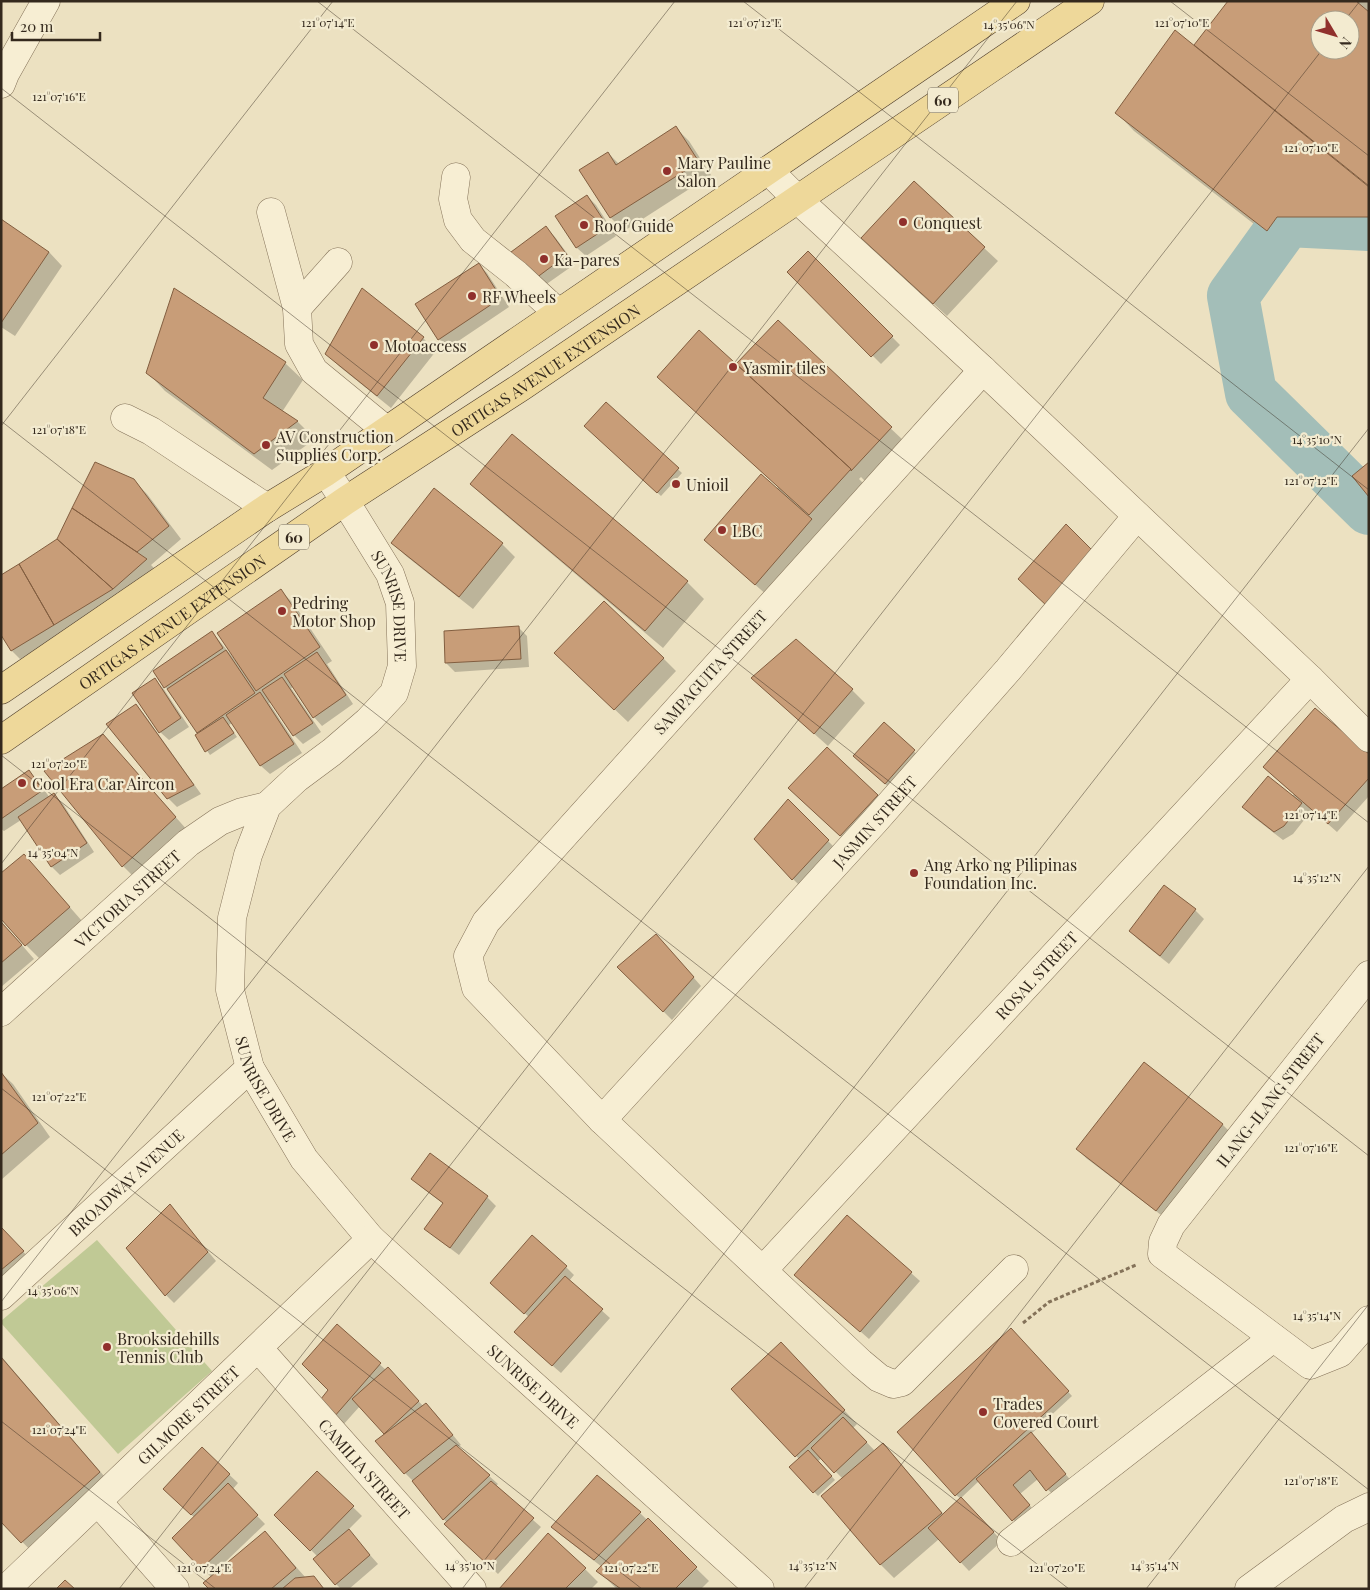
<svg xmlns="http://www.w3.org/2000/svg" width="1370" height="1590" font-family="'Playfair Display',serif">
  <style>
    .green { fill: #c0c995 }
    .shadow { fill: #0003; fill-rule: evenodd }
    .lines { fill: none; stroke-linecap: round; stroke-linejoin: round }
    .river { stroke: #a3beb8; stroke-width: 52 }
    .building { fill: #c89d78; stroke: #825e40; fill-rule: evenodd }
    .minor-casing { stroke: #847259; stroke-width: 29 }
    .major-casing { stroke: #52402e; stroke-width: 29 }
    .path { stroke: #847259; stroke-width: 3; stroke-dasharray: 4 2.5; stroke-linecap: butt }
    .minor { stroke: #f7eed3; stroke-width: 28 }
    .major { stroke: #eed89a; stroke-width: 28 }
    .ticks { fill: none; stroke: #34291d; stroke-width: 1; stroke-opacity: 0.45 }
    .poi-dot { fill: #90302c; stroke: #f3ebd0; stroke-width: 2 }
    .labels { text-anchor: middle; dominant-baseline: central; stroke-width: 4.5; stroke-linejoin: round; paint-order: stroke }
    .shield { fill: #f3ebd0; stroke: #6d6353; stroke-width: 1 }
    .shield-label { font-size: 15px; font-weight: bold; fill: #34291d }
    .poi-label { font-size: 16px; fill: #34291d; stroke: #f3ebd0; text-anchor: start }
    .street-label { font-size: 16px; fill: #34291d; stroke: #f3ebd0 }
    .ticks-label { font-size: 12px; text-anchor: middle; fill: #34291d; stroke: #f3ebd0; stroke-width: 4.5; stroke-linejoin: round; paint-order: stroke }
  </style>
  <rect width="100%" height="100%" fill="#ece1c1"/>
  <path class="green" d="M97,1240L212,1371L118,1454L1,1323V1321Z"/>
  <path class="shadow" d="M1229,1H1369V234H1294L1285,248L1134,131L1117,113L1201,53ZM1320,20H1350V50H1320Z
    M676,128L689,141L711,175L624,231L611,218L581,171L608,153L619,164Z
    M914,183L998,261L947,316L876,251Z
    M587,196L596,205L616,236L586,256L577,248L557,217Z
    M1,221L49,252L62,266L15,336L1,327Z
    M546,228L555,237L575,264L541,288L533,280Z
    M808,252L900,345L881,364L789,272Z
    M478,264L487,273L509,307L448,348L439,339Z
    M174,290L285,363L303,380L282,412L298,422L315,439L272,470L165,391L148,373Z
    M778,322L904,441L866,482L861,477L859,479L867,487L769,597L719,553L778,487L659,377L740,369Z
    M423,338L436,351L391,408L340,367L327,354Z
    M606,403L682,473L661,496L589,430Z
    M96,463L133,480L147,494L181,539L151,565L154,568L123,597L20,659L12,651L58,541Z
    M471,484L687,582L704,599L663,648L489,501Z
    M393,543L502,544L515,557L473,609L406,556Z
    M281,591L294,604L332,661L327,664L353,704L322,726L314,717L294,687L291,688L321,732L303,744L294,735L272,702L269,703L302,753L270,774L261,766L232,723L229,725L237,737L210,755L197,736L200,734L173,695L165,687L154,671L212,632L236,661Z
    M518,627L527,636L529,667L455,672L446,663Z
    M663,658L676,671L628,722L569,666Z
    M154,680L163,688L189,727L169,740L160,732Z
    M852,690L865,703L828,746L766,691Z
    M136,705L144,714L201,794L177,807L168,798Z
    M884,724L923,760L894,792L864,765Z
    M103,735L188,831L136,879L123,866Z
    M1369,756V796L1337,832L1312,810L1293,834L1283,840L1252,816L1244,807L1292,796L1294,794L1273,776Z
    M29,772L37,780L50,798L54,795L63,804L94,852L60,875L52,867L21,820L4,831L1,829V790Z
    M877,796L890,808L853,848L803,801Z
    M788,801L836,849L801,887L793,879Z
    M24,855L82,921L39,958L26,945Z
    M1164,887L1195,910L1204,919L1169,964L1139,940L1130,931Z
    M1,921L34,959L1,987Z
    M664,944L701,986L672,1020L619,967Z
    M1,1073L13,1084L50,1137L1,1180Z
    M1222,1124L1231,1133L1165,1218L1086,1158L1078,1149Z
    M412,1179L487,1197L496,1206L459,1255L435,1237L426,1228L444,1204L421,1187Z
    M170,1206L216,1261L174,1303L166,1295Z
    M1,1228L31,1260L1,1286Z
    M566,1267L574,1275L569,1281L610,1318L561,1373L524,1341L529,1317L500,1292Z
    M911,1273L920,1281L869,1339L805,1283Z
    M337,1326L386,1370L396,1377L424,1407L435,1413L461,1445L457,1447L498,1484L495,1487L541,1527L498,1574L446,1524L447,1523L414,1482L405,1473L386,1435L360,1406L343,1425L327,1412Z
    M1011,1329L1072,1396L1031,1434L1074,1484L1056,1498L1038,1479L1020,1494L1037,1514L1021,1528L979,1481L961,1498L1002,1541L969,1571L939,1539L894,1578L881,1565L823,1496L843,1479L822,1458L818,1461L835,1480L818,1496L791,1467L799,1459L733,1389L794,1356L857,1424L853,1428L875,1451L883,1445L896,1458L944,1515L961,1499L956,1495Z
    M1,1356L116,1490L39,1559L1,1520Z
    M202,1449L238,1483L232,1490L265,1524L220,1567L222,1569L265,1532L306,1578L313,1577L324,1589H210L211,1577L173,1538L195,1518L173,1498Z
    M317,1472L362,1516L348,1530L378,1564L349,1589H341L336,1584L318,1557L276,1515Z
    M640,1513L709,1581L701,1589H617L598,1571L602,1567L561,1535L553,1527Z
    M585,1569L598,1582L591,1589H500Z"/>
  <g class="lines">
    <path class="river" d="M1369,225L1287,221L1233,296L1251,393L1369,509"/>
  </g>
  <path class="building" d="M1228,1H1356L1369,12V186L1194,45ZM1320,20H1350V50H1320Z
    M1175,30L1369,187V217H1277L1267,231L1115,113Z
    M676,126L699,162L610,218L579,170L608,152L616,165Z
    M914,181L985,247L933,304L861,238Z
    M587,195L608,227L576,248L555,216Z
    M1,219L49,252L1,323Z
    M546,226L567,255L532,281L511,252Z
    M808,251L893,336L871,357L787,272Z
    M479,263L501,298L438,340L415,304Z
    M174,288L286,362L263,398L298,421L254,454L146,373Z
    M362,288L424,337L377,396L325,354Z
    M778,320L892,427L851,471V469L736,364Z
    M699,330L851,469L809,515L657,377Z
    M606,402L679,468L657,493L584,426Z
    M512,434L688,581L645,631L470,484Z
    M95,462L134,479L169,526L137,552L72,508Z
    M1369,462V497L1352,476Z
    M761,474L812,519L755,585L704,540Z
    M434,488L503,543L459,597L391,543Z
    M72,508L147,559L113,589L57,539Z
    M1066,524L1094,552L1047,606L1018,579Z
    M57,539L113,589L54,625L19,564Z
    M19,564L54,625L11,651L1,635V575Z
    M281,589L320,647L256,691L217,633Z
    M604,601L664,658L614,710L554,653Z
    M519,626L521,659L445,663L444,631Z
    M212,631L223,648L164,688L153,671Z
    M796,639L853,689L814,734L751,678Z
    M226,650L255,693L197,733L167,689Z
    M317,652L346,695L313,718L284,674Z
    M282,677L313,723L293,736L262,690Z
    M155,678L181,718L159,733L132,693Z
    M260,692L294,744L260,766L226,715Z
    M136,704L194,785L167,799L106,724Z
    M1315,708L1369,754V778L1328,824L1263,767Z
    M223,717L234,733L205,752L195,735Z
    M884,722L915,750L885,784L853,756Z
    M103,734L176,817L122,867L44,771Z
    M827,747L878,795L840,836L788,788Z
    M29,770L43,790L1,819V789Z
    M1268,776L1302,803L1284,826L1274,832L1242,807Z
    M54,793L87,843L51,867L18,817Z
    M788,799L829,840L792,880L754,839Z
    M24,854L70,907L25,946L1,919V873Z
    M1164,885L1196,909L1160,956L1129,931Z
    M1,922L22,945L1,963Z
    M656,934L694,977L663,1012L617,967Z
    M1144,1062L1223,1124L1156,1211L1076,1149Z
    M1,1072L38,1123L1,1155Z
    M430,1153L488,1196L450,1248L424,1229L443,1203L411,1179Z
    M170,1204L208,1252L165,1296L126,1248Z
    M847,1215L912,1272L860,1332L794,1275Z
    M1,1227L24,1251L1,1270Z
    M532,1235L567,1266L524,1314L490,1283Z
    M565,1276L603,1309L552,1366L514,1332Z
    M337,1324L381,1363L334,1417L317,1404L328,1390L302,1364Z
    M1011,1328L1069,1391L955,1496L897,1432Z
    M781,1342L845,1410L795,1457L731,1389Z
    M1,1357L100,1472L21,1543L1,1522Z
    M388,1367L419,1401L384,1434L352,1399Z
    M426,1403L453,1435L404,1474L375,1441Z
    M843,1417L867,1442L834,1473L811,1448Z
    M1031,1432L1066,1474L1046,1491L1030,1470L1013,1485L1030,1505L1012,1521L976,1479Z
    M883,1443L942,1513L880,1565L821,1496Z
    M456,1445L490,1475L443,1520L412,1481Z
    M202,1447L230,1474L191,1515L163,1489Z
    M808,1450L832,1476L813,1493L789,1467Z
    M317,1471L354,1506L310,1551L274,1515Z
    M597,1475L641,1512L594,1560L551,1527Z
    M491,1481L534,1518L489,1566L444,1524Z
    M228,1483L258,1515L201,1569L172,1538Z
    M961,1497L994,1532L960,1563L928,1528Z
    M648,1518L697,1567L675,1589H621L596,1571Z
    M349,1529L370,1555L335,1585L313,1559Z
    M265,1531L296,1568L271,1589H209L203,1583Z
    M548,1533L586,1568L565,1589H499Z
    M314,1576L324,1589H282L295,1578Z
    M65,1580L75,1589H56Z"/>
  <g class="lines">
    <defs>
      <g id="minor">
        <path d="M1,84L5,74L46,1"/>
        <path d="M768,170L797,199L983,370L1310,679L1369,738"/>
        <path d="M456,177L453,199L458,220L473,240L516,274L558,313"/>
        <path d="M271,212L297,308L299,344L314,371L386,430"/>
        <path d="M297,308L338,262"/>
        <path d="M983,370L486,922L468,956L476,988L602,1120L861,1363L879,1378L893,1384L902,1382L1014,1269"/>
        <path d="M125,418L151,431L267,508"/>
        <path id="s1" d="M326,472L345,501L390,574L400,603L402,666L394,693L368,721L332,752L297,778L267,806L248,855L232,918L230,990L250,1068L304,1159L371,1239L760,1589"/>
        <path d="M1369,975L1171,1225L1163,1242L1162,1254L1310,1365L1340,1353L1369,1320"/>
        <path id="s2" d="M1,1012L188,843L220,821L242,812L267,806"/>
        <path id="s3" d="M602,1120L875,821L1008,670L1137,516"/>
        <path id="s4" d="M763,1270L1310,679"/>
        <path id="s5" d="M1,1296L250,1068"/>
        <path id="s6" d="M258,1348L472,1589"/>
        <path d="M98,1502L175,1589"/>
        <path d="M1011,1542L1273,1338"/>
        <path id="s7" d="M6,1589L371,1239"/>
        <path d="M1249,1589L1344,1519L1369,1507"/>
      </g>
      <g id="major">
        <path d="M1,690L267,508L326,472L1016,1"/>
        <path id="s8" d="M1,740L345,501L521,387L1090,1"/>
      </g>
    </defs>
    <use href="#minor" class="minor-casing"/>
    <use href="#major" class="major-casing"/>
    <path class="path" d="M1023,1323L1049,1302L1136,1265"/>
    <use href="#minor" class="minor"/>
    <use href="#major" class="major"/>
  </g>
  <path class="ticks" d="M317,1L1369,823M743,1L1369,490M1170,1L1369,156M1345,20L1360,1M1,88L1369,1156M1,421L1369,1490M1,426L333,1M1,755L1069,1589M1,864L675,1M1,1088L642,1589M1,1302L1017,1M1,1421L216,1589M119,1589L1322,50M462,1589L1369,428M804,1589L1369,866M1146,1589L1369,1304"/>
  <g class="poi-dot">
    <circle cx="667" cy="171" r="5"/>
    <circle cx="903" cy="222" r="5"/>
    <circle cx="584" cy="225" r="5"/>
    <circle cx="544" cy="259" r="5"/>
    <circle cx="472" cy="296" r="5"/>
    <circle cx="374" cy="345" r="5"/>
    <circle cx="733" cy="367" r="5"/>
    <circle cx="266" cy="445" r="5"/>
    <circle cx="676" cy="484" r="5"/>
    <circle cx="722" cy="530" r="5"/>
    <circle cx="282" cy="611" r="5"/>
    <circle cx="22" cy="783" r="5"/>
    <circle cx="914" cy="873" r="5"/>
    <circle cx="107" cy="1347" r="5"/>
    <circle cx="983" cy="1412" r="5"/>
  </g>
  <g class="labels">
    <g class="shield">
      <rect x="928" y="87.5" width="30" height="25" rx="4"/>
      <rect x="279" y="524.5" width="30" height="25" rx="4"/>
    </g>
    <g class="shield-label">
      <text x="943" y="100">60</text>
      <text x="294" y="537">60</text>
    </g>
    <g class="poi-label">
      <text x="677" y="162">Mary Pauline<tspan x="677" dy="18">Salon</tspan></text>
      <text x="913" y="222">Conquest</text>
      <text x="594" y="225">Roof Guide</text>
      <text x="554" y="259">Ka-pares</text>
      <text x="482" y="296">RF Wheels</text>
      <text x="384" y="345">Motoaccess</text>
      <text x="743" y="367">Yasmir tiles</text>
      <text x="276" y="436">AV Construction<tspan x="276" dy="18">Supplies Corp.</tspan></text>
      <text x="686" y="484">Unioil</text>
      <text x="732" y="530">LBC</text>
      <text x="292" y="602">Pedring<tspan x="292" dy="18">Motor Shop</tspan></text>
      <text x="32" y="783">Cool Era Car Aircon</text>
      <text x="924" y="864">Ang Arko ng Pilipinas<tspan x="924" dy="18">Foundation Inc.</tspan></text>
      <text x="117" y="1338">Brooksidehills<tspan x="117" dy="18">Tennis Club</tspan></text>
      <text x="993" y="1403">Trades<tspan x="993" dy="18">Covered Court</tspan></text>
    </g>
    <g class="street-label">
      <text stroke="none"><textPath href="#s8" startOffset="658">ORTIGAS AVENUE EXTENSION</textPath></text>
      <text stroke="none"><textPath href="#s1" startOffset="152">SUNRISE DRIVE</textPath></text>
      <text stroke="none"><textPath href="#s8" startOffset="208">ORTIGAS AVENUE EXTENSION</textPath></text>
      <text transform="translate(710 672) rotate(-48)">SAMPAGUITA STREET</text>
      <text stroke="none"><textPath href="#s3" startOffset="404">JASMIN STREET</textPath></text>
      <text stroke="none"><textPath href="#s2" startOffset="170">VICTORIA STREET</textPath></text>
      <text stroke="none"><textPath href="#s4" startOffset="402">ROSAL STREET</textPath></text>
      <text stroke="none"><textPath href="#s1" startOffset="708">SUNRISE DRIVE</textPath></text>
      <text transform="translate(1270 1100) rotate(-52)">ILANG-ILANG STREET</text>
      <text stroke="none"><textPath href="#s5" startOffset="169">BROADWAY AVENUE</textPath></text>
      <text stroke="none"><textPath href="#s1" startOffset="1112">SUNRISE DRIVE</textPath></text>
      <text stroke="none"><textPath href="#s7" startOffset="252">GILMORE STREET</textPath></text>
      <text stroke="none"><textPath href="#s6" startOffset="161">CAMILIA STREET</textPath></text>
    </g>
  </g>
  <g class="ticks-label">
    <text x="328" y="27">121°07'14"E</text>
    <text x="755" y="27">121°07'12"E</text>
    <text x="1182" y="27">121°07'10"E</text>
    <text x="1009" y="29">14°35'06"N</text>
    <text x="59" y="101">121°07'16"E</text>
    <text x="1311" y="152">121°07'10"E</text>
    <text x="59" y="434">121°07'18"E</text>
    <text x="1317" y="444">14°35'10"N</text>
    <text x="1311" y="485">121°07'12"E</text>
    <text x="59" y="768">121°07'20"E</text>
    <text x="1311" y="819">121°07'14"E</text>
    <text x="53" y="857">14°35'04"N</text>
    <text x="1317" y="882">14°35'12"N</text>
    <text x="59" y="1101">121°07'22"E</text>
    <text x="1311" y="1152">121°07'16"E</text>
    <text x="53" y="1295">14°35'06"N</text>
    <text x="1317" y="1320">14°35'14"N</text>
    <text x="59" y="1434">121°07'24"E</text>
    <text x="1311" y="1485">121°07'18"E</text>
    <text x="470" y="1570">14°35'10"N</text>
    <text x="813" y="1570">14°35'12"N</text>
    <text x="1155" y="1570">14°35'14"N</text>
    <text x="204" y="1572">121°07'24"E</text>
    <text x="631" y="1572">121°07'22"E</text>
    <text x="1057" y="1572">121°07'20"E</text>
  </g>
  <rect width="1370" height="1590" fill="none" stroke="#34291d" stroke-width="5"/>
  <g transform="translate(1335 35) rotate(128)"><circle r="24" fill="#f3ebd0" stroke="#a79d88"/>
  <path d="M0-4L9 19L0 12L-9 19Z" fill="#90302c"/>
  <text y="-8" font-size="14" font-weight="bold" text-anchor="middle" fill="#34291d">N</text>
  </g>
  <path d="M12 32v8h88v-8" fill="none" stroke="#34291d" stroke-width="2.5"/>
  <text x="20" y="32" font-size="15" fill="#34291d" stroke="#f3ebd0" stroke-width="4" paint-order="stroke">20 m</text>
</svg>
